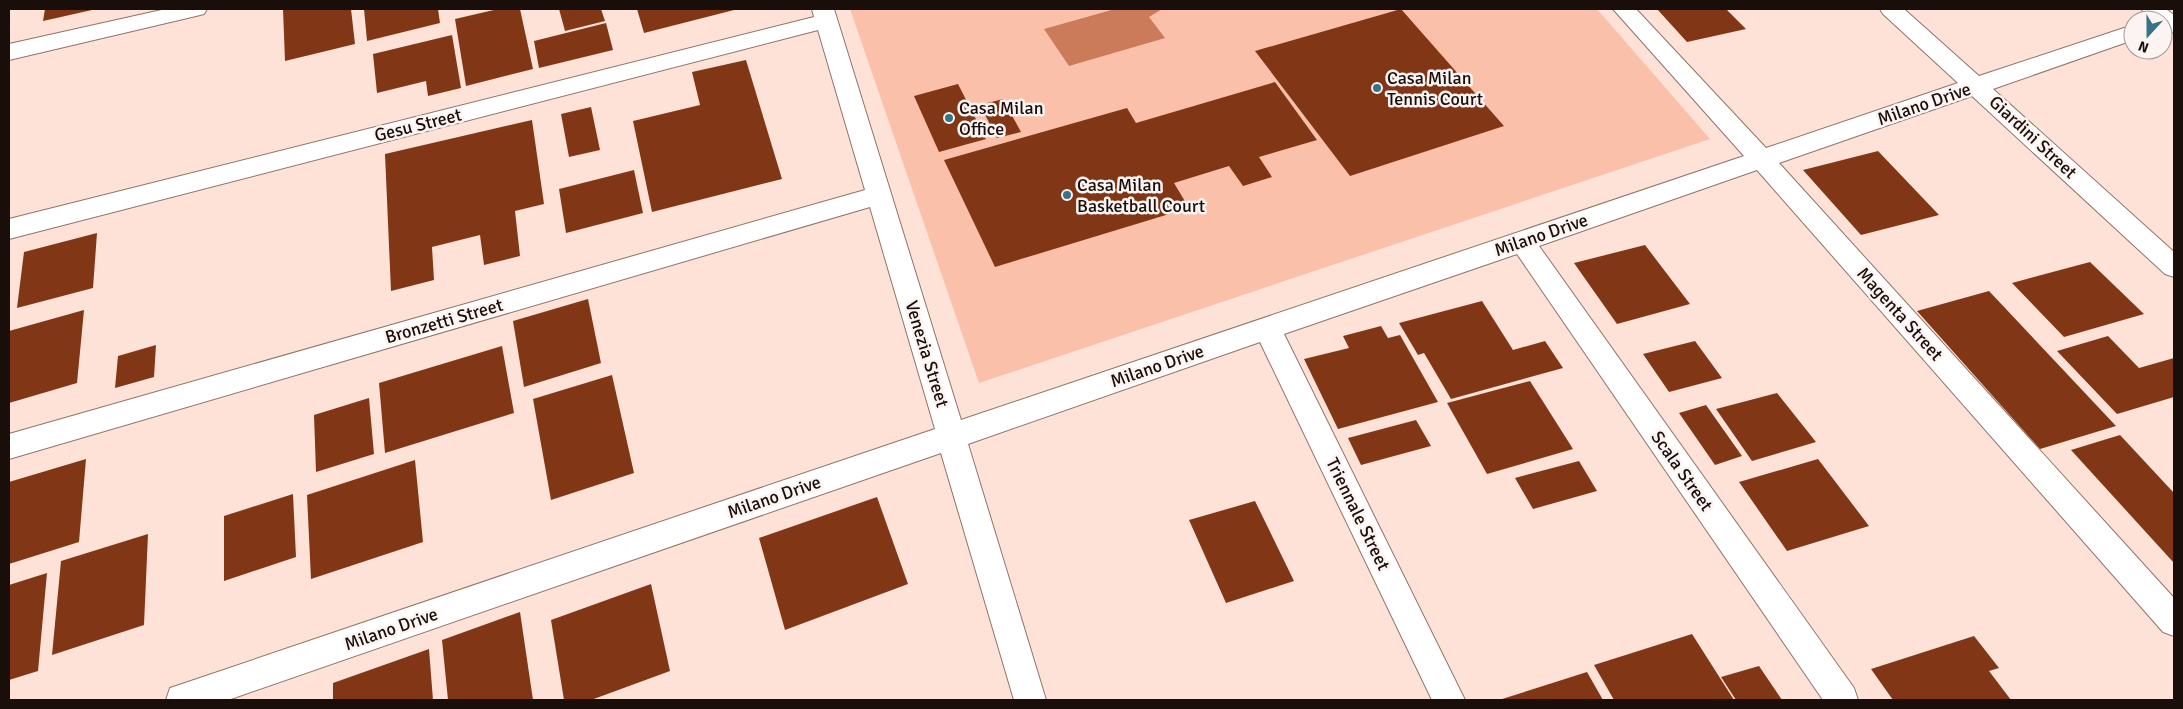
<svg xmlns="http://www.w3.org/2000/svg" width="2183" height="709" font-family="Signika,sans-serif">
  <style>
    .green { fill: #fbc0a9 }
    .water { fill: #cc7b5a }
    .building { fill: #813716 }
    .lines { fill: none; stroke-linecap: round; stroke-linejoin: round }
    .minor-casing { stroke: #917367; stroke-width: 2 }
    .minor { fill: #fff; fill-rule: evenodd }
    .poi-dot { fill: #347388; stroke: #fbf4f2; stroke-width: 2 }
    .labels { text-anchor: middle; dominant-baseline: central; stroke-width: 5; stroke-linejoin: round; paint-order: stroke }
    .poi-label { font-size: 18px; fill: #190e09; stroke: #fbf4f2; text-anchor: start }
    .street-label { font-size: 18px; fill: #190e09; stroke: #fbf4f2 }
  </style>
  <rect width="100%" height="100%" fill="#fee2d8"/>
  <path class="green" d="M850,9H1597L1710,139L979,383Z"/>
  <path class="water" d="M1115,9H1162L1149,17L1165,38L1069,66L1044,29Z"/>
  <path class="building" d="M45,9H92V10L43,21Z
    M283,9H351L355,44L285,61Z
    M364,9H438L440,23L367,41Z
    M498,9H520L533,69L466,86L455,19Z
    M559,9H601L605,21L565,31Z
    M637,9H738L644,33Z
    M1401,9L1504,126L1350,176L1255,51Z
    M1657,9H1726L1746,29L1687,42Z
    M606,23L613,50L539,68L534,41Z
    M452,35L461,88L428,96L426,81L377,93L373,54Z
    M746,60L782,179L652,212L633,121L700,105L692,72Z
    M1275,82L1317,140L1259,157L1272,177L1243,186L1229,166L1174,183L1189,208L995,267L944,160L1127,108L1136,123Z
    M958,84L986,139L939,152L914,96Z
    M1003,99L1021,132L997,138L980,105Z
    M591,107L600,150L569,157L561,114Z
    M532,120L544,204L515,211L520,256L484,265L480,235L432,247L434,280L391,291L385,154Z
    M1878,151L1939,215L1861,235L1803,170Z
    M634,170L643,213L566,233L559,189Z
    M97,233L93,288L17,308L24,252Z
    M1645,245L1690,304L1617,324L1574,263Z
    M2090,262L2144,314L2064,337L2012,283Z
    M1989,291L2116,426L2040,449L1917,311Z
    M588,299L601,363L524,387L513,321Z
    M1482,301L1513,350L1545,341L1563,368L1451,399L1424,353L1418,355L1399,323Z
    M84,310L77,383L9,403V331Z
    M1381,326L1388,338L1400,335L1438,402L1338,429L1304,359L1349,348L1343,336Z
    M2108,336L2139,368L2174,358V397L2117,414L2057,351Z
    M1695,341L1722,378L1669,392L1643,354Z
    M156,345L154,377L115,388L118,356Z
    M502,346L514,413L385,453L379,383Z
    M612,375L634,473L551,500L533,399Z
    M1530,381L1573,449L1487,474L1447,403Z
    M1777,393L1816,442L1752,461L1716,409Z
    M369,398L374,454L316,472L314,415Z
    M1706,405L1742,456L1715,465L1679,413Z
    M1416,420L1431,446L1361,465L1348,438Z
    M2120,435L2174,493V563L2071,450Z
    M86,459L79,542L9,564V482Z
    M1818,459L1869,526L1787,551L1739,482Z
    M415,460L423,542L311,579L307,495Z
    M1579,461L1597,491L1533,509L1515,478Z
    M293,494L296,557L224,581V516Z
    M877,497L908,584L785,630L759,538Z
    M1255,501L1294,581L1226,603L1189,520Z
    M148,534L144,625L52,655L61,561Z
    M47,573L38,671L9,680V585Z
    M651,584L670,671L591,700H564L551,620Z
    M520,612L533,700H448L442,640Z
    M1692,634L1734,700H1614L1594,665Z
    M1974,636L1999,668L1989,671L2011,700H1893L1871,669Z
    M429,649L433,700H333V683Z
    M1759,666L1782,700H1736L1721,677Z
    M1587,672L1603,700H1499Z"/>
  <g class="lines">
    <defs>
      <path id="minor" d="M166,9H207L204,14L196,16L9,60V44Z
        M812,9H834L961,420L1744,156L1613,9H1636L1766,148L1958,83L1883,14L1880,9H1904L1979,76L2133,25V40L1993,89L2174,252V277L2165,274L1972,96L1779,163L2174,598V636L2163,632L1757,170L1539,246L1854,688L1858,700H1823L1517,254L1284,334L1465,700H1432L1260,342L968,444L1046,700H1014L941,453L228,700H166L170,688L182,684L935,429L870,207L9,459V434L865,190L818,30L9,239V219L814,17Z
        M2141,9H2166L2174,15V33L2163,29V20H2152Z"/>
    </defs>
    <use href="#minor" class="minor-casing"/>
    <use href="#minor" class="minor"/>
  </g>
  <g class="poi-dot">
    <circle cx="1377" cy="88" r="5"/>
    <circle cx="949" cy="118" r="5"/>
    <circle cx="1067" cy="195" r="5"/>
  </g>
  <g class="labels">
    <g class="poi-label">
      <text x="1387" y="78">Casa Milan<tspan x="1387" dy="21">Tennis Court</tspan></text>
      <text x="959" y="108">Casa Milan<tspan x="959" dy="21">Office</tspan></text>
      <text x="1077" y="185">Casa Milan<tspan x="1077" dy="21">Basketball Court</tspan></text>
    </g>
    <g class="street-label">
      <text transform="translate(1924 104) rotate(-19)">Milano Drive</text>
      <text transform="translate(418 125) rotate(-14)">Gesu Street</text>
      <text transform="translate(2033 137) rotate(43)">Giardini Street</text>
      <text transform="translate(1541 235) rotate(-19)">Milano Drive</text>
      <text transform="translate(1900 314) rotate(48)">Magenta Street</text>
      <text transform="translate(444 321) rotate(-16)">Bronzetti Street</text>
      <text transform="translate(927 354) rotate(73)">Venezia Street</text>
      <text transform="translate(1157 366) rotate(-19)">Milano Drive</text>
      <text transform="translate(1682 471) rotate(55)">Scala Street</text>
      <text transform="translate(774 497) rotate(-19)">Milano Drive</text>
      <text transform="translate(1358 514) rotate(64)">Triennale Street</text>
      <text transform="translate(391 629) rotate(-19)">Milano Drive</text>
    </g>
  </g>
  <rect width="2183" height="709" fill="none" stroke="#190e09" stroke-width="20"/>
  <g transform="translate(2148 35) rotate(201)"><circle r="24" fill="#fbf4f2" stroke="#a19895"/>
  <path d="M0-4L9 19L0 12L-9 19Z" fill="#347388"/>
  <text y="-8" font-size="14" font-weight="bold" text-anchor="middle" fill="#190e09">N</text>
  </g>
</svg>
